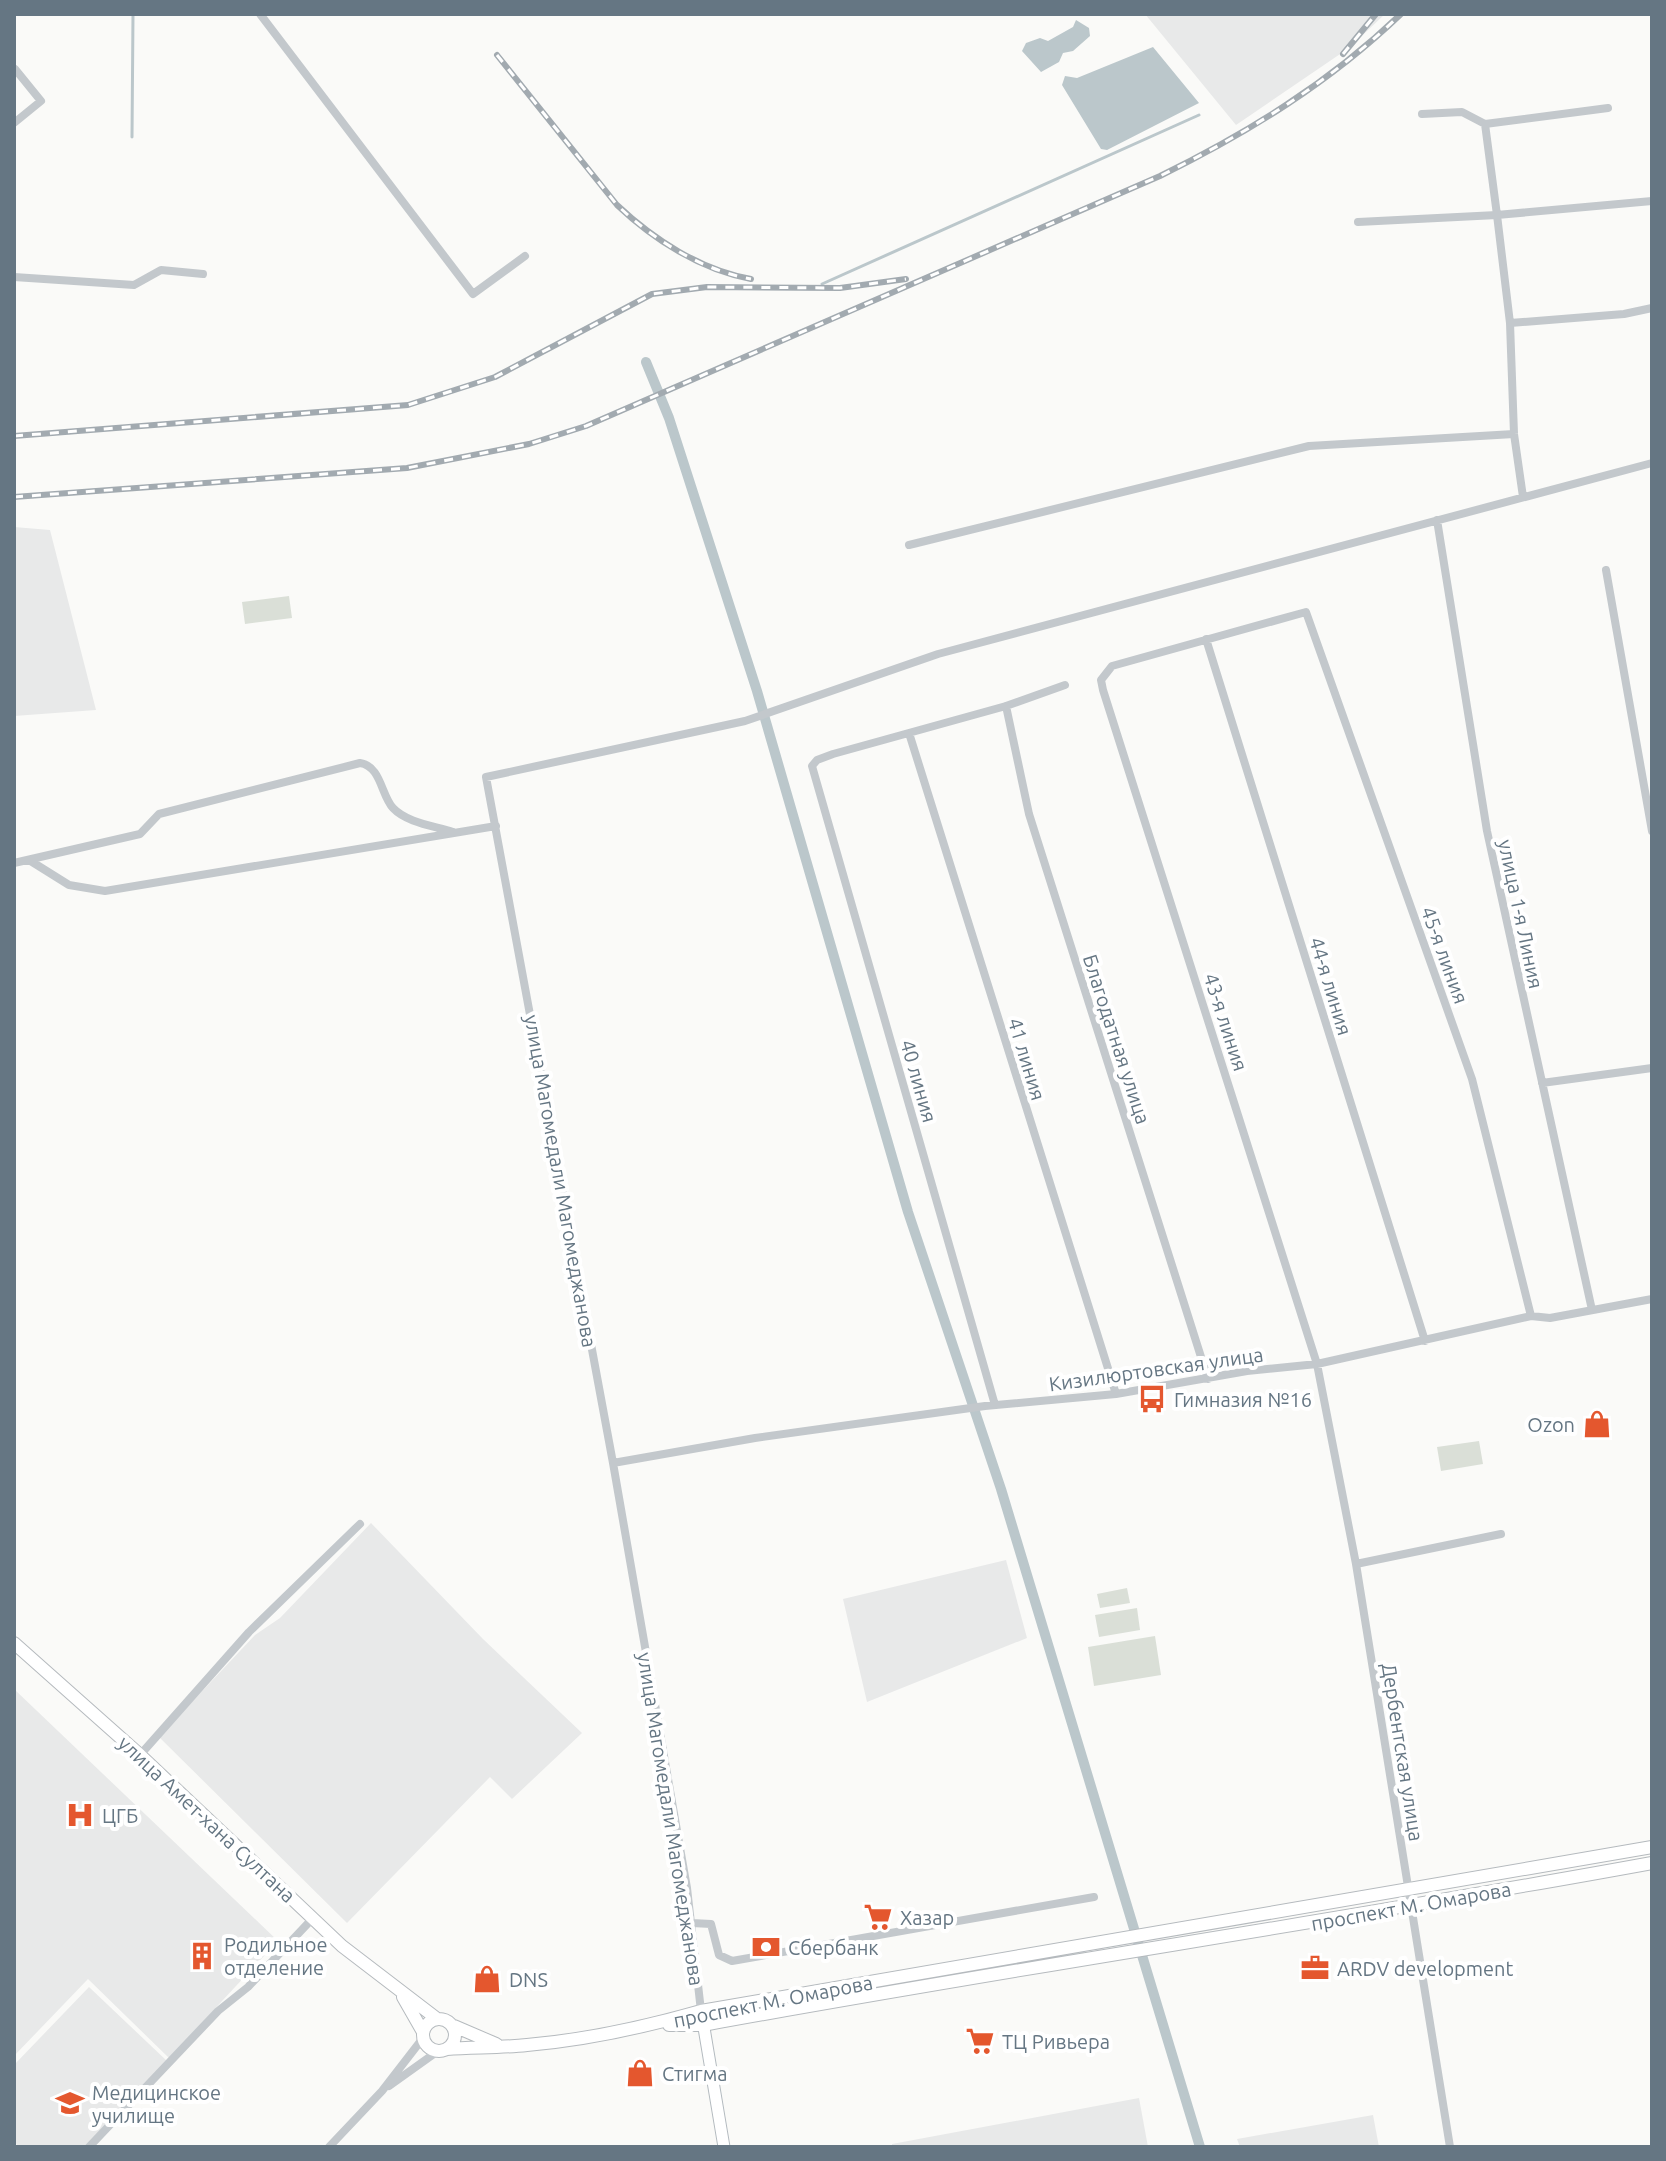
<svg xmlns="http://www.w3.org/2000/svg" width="1666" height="2161" font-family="Ubuntu,sans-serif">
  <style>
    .built { fill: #e8e9e9 }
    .green { fill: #dadfd7 }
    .water { fill: #bbc7cb }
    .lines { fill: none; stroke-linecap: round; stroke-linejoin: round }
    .stream { stroke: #bbc7cb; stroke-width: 3 }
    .canal { stroke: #bbc7cb; stroke-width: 10 }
    .secondary-casing { stroke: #b3babf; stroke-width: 13 }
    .primary-casing { stroke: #b5babe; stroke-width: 14 }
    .minor { stroke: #c3c8cc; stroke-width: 8 }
    .secondary { stroke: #fff; stroke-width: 11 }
    .primary { stroke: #fff; stroke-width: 12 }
    .rail-casing { stroke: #a2aab0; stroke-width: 6 }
    .rail { stroke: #fff; stroke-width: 3; stroke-dasharray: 9; stroke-linecap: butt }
    .labels { text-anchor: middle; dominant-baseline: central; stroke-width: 8; stroke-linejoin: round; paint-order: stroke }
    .street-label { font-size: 20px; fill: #657683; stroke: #fff }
    .poi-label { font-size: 20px; fill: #657683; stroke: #fff; text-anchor: start }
  </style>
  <rect width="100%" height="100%" fill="#fafaf8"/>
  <path class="built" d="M1145,14H1385L1349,48L1236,125Z
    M14,527L50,530L96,710L14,716Z
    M371,1523L483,1639L582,1733L512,1799L490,1777L347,1923L159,1737L255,1635L280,1618Z
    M1006,1560L1027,1638L867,1702L843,1599Z
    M14,1689L278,1941L169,2058L88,1979L14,2056Z
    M89,1987L167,2061L84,2147H19L14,2142V2065Z
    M1139,2098L1148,2147H892V2144Z
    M1373,2115L1379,2147H1240L1237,2139Z"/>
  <path class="green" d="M289,596L292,618L245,624L242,602Z
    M1479,1441L1483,1464L1441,1471L1437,1447Z
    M1127,1588L1130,1603L1100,1608L1097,1594Z
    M1137,1608L1140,1630L1099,1637L1095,1615Z
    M1155,1636L1161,1675L1094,1686L1088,1647Z"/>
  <path class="water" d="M1076,20L1089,28L1090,36L1073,51L1063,53L1059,62L1041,72L1022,51L1026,43L1040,38L1048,41L1073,27Z
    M1153,47L1199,103L1107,150L1101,149L1062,85L1065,76L1077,78Z"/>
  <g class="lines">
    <path class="stream" d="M132,137L133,14
      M822,284L1199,115"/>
    <path class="canal" d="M646,362L669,418L757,691L908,1212L1001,1489L1200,2147"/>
    <defs>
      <path id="secondary" d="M702,2016L724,2147"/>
      <path id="primary" d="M14,1643L140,1755L342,1946L436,2018
        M403,1997L423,2032
        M423 2035a16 16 0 1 1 32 0a16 16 0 1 1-32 0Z
        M669,2025H703C1019,1967 1336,1921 1652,1863
        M454,2026L496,2044
        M447,2049C473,2047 500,2048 527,2045C585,2040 645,2027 701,2011L1652,1847"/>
    </defs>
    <use href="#secondary" class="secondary-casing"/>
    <use href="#primary" class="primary-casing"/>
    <path class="minor" d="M260,14L473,294L525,256
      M1608,108L1485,124L1497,215L1652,201
      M1422,114L1462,112L1485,124
      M14,123L41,101L15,69
      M1358,222L1497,215L1510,323
      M14,277L134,285L161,270L203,274
      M1523,497L1514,434L1510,323L1624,314L1652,308
      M1437,520L1487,831L1592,1310
      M909,545L1309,446L1514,434
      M1606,570L1652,831
      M1206,639L1425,1341
      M1006,706L1029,814L1208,1379
      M909,733L1116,1394
      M29,860L69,885L105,891L496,826
      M14,863L140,834L159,814L360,763C381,766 381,795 393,808C407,823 435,826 453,832
      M1542,1083L1652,1068
      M995,1405L812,766L817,760L833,754L1006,706L1065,685
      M613,1463L755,1438L985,1406L1116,1394L1247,1371L1317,1364L1531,1316L1550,1318L1652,1299
      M1356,1564L1501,1534
      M140,1755L249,1632L360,1524
      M692,1923L711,1924L719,1955L732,1961L1094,1897
      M701,2011L687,1888L613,1463L486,777L745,721L938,654L1652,463
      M389,2086L438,2051
      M89,2147L218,2011L248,1987L313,1918
      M329,2147L382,2091L423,2038
      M1450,2147L1356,1564L1317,1364L1103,690L1101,680L1112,666L1306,612L1472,1079L1531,1316"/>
    <use href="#secondary" class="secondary"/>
    <use href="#primary" class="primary"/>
    <defs>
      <path id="rail" d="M1343,54L1376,14
        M497,55L617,205C654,240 701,270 751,279
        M14,436L408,405L495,377L652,294L707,287L840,288L906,279
        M14,497L407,468L529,444L586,426L1160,176C1249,132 1329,83 1401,14"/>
    </defs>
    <use href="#rail" class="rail-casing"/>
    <use href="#rail" class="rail"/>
  </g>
  <defs>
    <symbol id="bus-bare" viewBox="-9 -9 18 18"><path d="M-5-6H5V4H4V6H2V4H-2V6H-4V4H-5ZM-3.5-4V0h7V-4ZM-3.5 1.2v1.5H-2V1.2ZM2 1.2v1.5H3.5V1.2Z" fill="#e4572e" stroke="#fff" stroke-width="2.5" paint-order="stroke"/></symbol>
    <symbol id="shop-bare" viewBox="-9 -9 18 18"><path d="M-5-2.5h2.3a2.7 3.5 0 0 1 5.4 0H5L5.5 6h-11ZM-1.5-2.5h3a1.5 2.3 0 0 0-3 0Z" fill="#e4572e" stroke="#fff" stroke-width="2.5" paint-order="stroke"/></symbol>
    <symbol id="hospital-bare" viewBox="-9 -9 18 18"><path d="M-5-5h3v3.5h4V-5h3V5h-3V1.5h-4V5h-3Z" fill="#e4572e" stroke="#fff" stroke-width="2.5" paint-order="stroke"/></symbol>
    <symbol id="supermarket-bare" viewBox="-9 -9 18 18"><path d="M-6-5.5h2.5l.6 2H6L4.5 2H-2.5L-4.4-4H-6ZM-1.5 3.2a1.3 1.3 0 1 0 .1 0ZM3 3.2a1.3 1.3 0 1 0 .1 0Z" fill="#e4572e" stroke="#fff" stroke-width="2.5" paint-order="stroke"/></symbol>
    <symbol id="bank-bare" viewBox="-9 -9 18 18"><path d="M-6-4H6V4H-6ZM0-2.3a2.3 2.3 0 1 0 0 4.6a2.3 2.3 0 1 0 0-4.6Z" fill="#e4572e" stroke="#fff" stroke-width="2.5" paint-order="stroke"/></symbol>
    <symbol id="building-bare" viewBox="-9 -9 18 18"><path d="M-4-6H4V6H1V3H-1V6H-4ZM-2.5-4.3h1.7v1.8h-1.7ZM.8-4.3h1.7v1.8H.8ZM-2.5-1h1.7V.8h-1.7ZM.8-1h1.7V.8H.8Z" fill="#e4572e" stroke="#fff" stroke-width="2.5" paint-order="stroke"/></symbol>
    <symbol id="office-bare" viewBox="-9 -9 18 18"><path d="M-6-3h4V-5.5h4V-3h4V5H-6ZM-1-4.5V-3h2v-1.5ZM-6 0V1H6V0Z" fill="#e4572e" stroke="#fff" stroke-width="2.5" paint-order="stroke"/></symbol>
    <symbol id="university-bare" viewBox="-9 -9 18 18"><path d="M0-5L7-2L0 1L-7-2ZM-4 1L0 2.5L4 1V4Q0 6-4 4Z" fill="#e4572e" stroke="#fff" stroke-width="2.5" paint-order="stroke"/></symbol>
  </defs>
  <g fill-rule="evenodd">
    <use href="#bus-bare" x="1132" y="1379" width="40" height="40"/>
    <use href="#shop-bare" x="1577" y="1404" width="40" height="40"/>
    <use href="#hospital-bare" x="60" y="1795" width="40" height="40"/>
    <use href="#supermarket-bare" x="858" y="1897" width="40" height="40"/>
    <use href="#bank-bare" x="746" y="1927" width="40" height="40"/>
    <use href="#building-bare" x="182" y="1936" width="40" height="40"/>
    <use href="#office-bare" x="1295" y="1948" width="40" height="40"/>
    <use href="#shop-bare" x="467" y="1959" width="40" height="40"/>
    <use href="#supermarket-bare" x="960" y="2021" width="40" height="40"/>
    <use href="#shop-bare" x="620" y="2053" width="40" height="40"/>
    <use href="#university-bare" x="50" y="2083" width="40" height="40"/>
  </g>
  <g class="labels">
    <g class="street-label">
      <text transform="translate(1521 914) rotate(78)">улица 1-я Линия</text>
      <text transform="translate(1445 955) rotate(70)">45-я линия</text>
      <text transform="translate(1331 986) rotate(73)">44-я линия</text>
      <text transform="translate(1226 1022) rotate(72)">43-я линия</text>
      <text transform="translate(1117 1039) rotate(72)">Благодатная улица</text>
      <text transform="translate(1027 1059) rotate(73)">41 линия</text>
      <text transform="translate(919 1081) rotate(74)">40 линия</text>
      <text transform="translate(561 1181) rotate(80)">улица Магомедали Магомеджановa</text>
      <text transform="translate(1156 1369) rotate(-8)">Кизилюртовская улица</text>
      <text transform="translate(1403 1752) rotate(81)">Дербентская улица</text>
      <text transform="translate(207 1819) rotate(43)">улица Амет-хана Султана</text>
      <text transform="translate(671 1819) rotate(81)">улица Магомедали Магомеджановa</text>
      <text transform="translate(1411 1906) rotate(-10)">проспект М. Омарова</text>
      <text transform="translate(773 2001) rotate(-11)">проспект М. Омарова</text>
    </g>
    <g class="poi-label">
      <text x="1174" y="1399">Гимназия №16</text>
      <text x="1575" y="1424" text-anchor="end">Ozon</text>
      <text x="102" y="1815">ЦГБ</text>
      <text x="900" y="1917">Хазар</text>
      <text x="224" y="1944">Родильное<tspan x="224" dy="23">отделение</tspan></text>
      <text x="788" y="1947">Сбербанк</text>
      <text x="1337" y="1968">ARDV development</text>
      <text x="509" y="1979">DNS</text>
      <text x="1002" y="2041">ТЦ Ривьера</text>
      <text x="662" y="2073">Стигма</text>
      <text x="92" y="2092">Медицинское<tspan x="92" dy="23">училище</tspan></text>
    </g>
  </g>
  <rect width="1666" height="2161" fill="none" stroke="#657683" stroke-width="32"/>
</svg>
